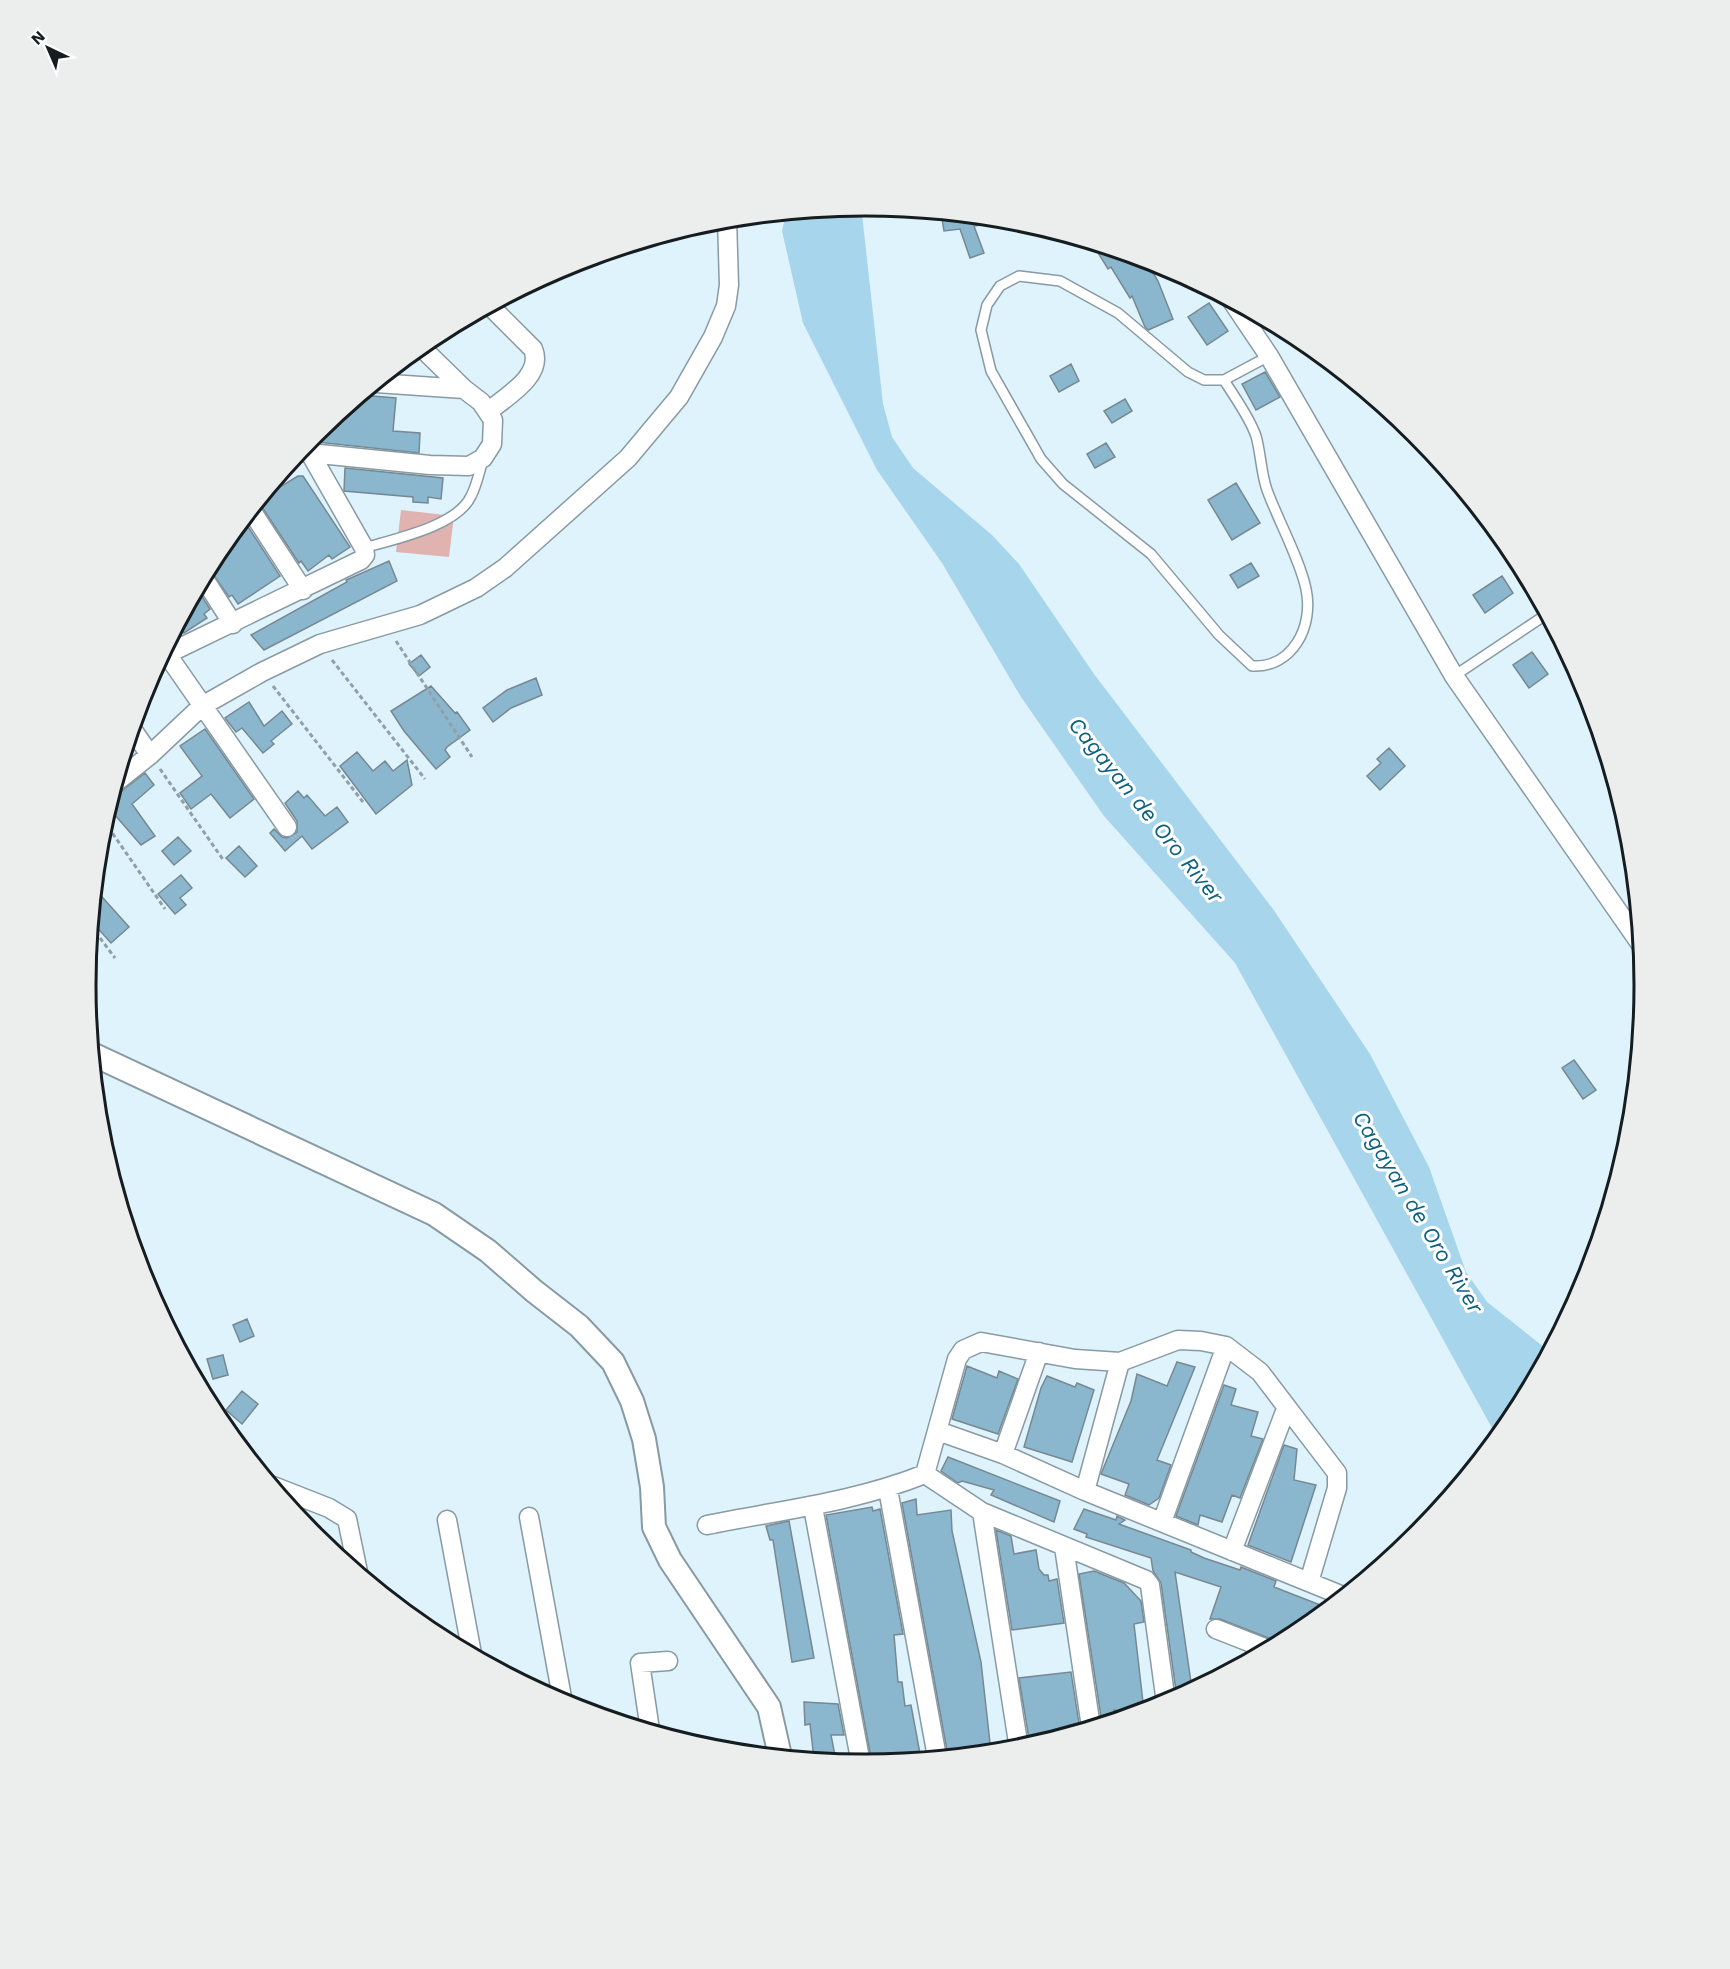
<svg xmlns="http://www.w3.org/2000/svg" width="1730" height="1969" font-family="'Work Sans',sans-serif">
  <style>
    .green { fill: #e1b3b0 }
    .water { fill: #a7d5ec }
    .building { fill: #8ab7ce; stroke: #778891; stroke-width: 1.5 }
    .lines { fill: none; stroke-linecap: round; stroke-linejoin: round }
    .service-casing { stroke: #889aa3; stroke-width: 12 }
    .minor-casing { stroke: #889aa3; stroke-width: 21 }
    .tertiary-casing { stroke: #889aa3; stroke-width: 26 }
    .path { stroke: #91a0a8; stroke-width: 3; stroke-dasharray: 4.5 3; stroke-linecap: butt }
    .service { stroke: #fff; stroke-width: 9 }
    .minor { stroke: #fff; stroke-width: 18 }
    .tertiary { stroke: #fff; stroke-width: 22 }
    .labels { text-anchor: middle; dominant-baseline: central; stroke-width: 6; stroke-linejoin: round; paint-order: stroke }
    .water-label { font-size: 22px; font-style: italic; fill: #0d607f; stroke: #fff }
    .rim { fill: none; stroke: #161d21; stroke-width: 3 }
  </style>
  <rect width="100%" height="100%" fill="#dff3fd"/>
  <path class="green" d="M401,510L454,516L449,557L396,552Z"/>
  <path class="water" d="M861,205L883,404L892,437L913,468L992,535L1019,564L1094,674L1273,909L1370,1054L1429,1167L1466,1272L1487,1302L1549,1351L1513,1418L1497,1437L1235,963L1104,816L1021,697L942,563L877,470L803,323L782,231L786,213Z"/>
  <path class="building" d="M941,212L995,218V223L974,226L984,253L970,258L960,229L944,231Z
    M1092,243L1145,259L1158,281L1173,319L1148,330L1145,327L1132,296L1130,298L1111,267L1108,269Z
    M1209,303L1228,331L1207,345L1188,317Z
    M1071,364L1079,381L1059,392L1050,376Z
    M1265,372L1280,397L1256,410L1242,384Z
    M361,395L396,398L393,431L420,433L419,453L307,441Z
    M1125,399L1132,411L1112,423L1104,411Z
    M1106,443L1115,457L1095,468L1087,454Z
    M345,468L443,478L441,499L428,497V503L413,502V497L344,491Z
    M298,476H303L350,547L332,559L329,555L308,571L301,561L299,563L258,501L275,480L280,487Z
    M1236,483L1260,523L1232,540L1208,500Z
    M243,519L280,576L238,604L232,595L229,597L208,567L217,551Z
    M389,561L397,581L264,650L251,635L347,582L346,580Z
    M1251,563L1259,576L1238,588L1230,575Z
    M1502,576L1513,593L1485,613L1473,595Z
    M197,589L210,609L204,614L207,618L184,633L178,625Z
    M1532,652L1548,674L1529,688L1513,665Z
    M421,655L430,667L419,676L409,664Z
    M536,678L542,695L511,708L493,722L483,708L507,690Z
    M431,686L455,713L457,712L470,730L447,747L445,750L450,757L436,769L404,731L391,711Z
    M249,702L264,726L282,711L292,724L271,741L274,744L263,753L242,728L236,732L225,718Z
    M205,729L254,799L230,818L211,794L191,809L180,793L202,776L180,746Z
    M1389,748L1405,766L1380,790L1367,776L1381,763L1377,759Z
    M357,752L373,771L385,761L393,771L407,760L412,785L376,814L340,766Z
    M145,773L154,785L132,804L155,836L141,845L108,807L110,800Z
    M298,791L304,798L307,795L325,816L337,807L348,822L312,849L302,836L285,851L270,833L274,829L282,837L287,838L297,832V821L285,803Z
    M178,837L191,851L174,865L162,851Z
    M239,846L257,866L245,877L226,858Z
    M181,875L192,888L180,898L186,905L175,914L158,894Z
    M95,889L129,927L111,943L92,922Z
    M1574,1060L1596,1090L1583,1099L1562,1068Z
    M247,1319L254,1336L240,1342L233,1325Z
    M223,1355L228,1375L213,1379L207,1359Z
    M1177,1362L1195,1367L1157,1460L1171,1465L1159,1498L1149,1505L1125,1495L1129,1484L1101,1474L1131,1401L1137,1374L1167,1386Z
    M967,1366L997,1378L999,1371L1018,1379L998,1434L952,1419Z
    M1047,1376L1075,1387L1077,1383L1094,1390L1072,1462L1024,1447L1041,1388Z
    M1224,1385L1236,1389L1231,1405L1258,1412L1251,1436L1263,1439L1240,1498L1232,1495L1222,1522L1200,1515L1198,1525L1176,1516Z
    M242,1391L258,1404L242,1424L226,1410Z
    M1284,1445L1297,1449L1294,1480L1316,1485L1291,1562L1248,1545Z
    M948,1457L1060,1501L1054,1522L991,1495L994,1490L962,1481L958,1483L941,1471Z
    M916,1499L917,1515L951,1510L952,1531L981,1662L991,1752L948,1756L902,1503Z
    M872,1507L873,1511L880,1509L903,1634L894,1635L898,1682H902L905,1706L911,1705L921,1759L872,1763L826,1515Z
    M1084,1509L1116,1520L1117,1516L1125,1520L1119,1524L1191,1550V1552L1204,1558L1240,1570L1241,1567L1276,1581L1274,1587L1328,1608L1298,1633L1277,1644L1271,1639L1220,1619H1210L1221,1587L1175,1572L1192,1689L1177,1698L1161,1583L1153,1571L1151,1558L1086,1537L1087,1534L1074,1529Z
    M789,1521L814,1658L792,1662L773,1540H770L766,1526Z
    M996,1530L1011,1536L1014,1554L1036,1550L1039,1569L1044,1575H1048L1049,1581L1057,1579L1064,1623L1012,1630Z
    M1094,1571L1124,1583L1141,1601L1144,1622L1134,1624L1144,1711L1132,1714L1114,1710L1115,1719L1102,1723L1079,1574Z
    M1071,1672L1080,1730L1030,1745L1019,1678Z
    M804,1702L838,1704L844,1735H831L836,1761L814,1759L810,1724L805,1725Z"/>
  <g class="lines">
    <defs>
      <path id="service" d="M1224,380C1235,398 1249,416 1256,436C1261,454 1261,473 1267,490C1278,520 1300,560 1306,589C1314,626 1293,668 1252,666L1219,635L1151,554L1063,484L1041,459L991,371L981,330L987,305L1000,286L1019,276L1060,281L1118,313L1188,372L1204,380H1224L1269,356
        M364,548C394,539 458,526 471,496C477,485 479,472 483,460
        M1454,676L1547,614"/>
      <path id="minor" d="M1232,301L1269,356L1454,676L1640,943
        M420,346L464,389
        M489,411C507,396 544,375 533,349L490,306
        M299,452L430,465L469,466L483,458L492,444L493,420L481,402L464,389L376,383
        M251,510L303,590
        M203,577L233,624
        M164,650L287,827
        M167,654L361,560L365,555L364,548L310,453
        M132,729L150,755
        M116,782L150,755L202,706L262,672L320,644L420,615L476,588L505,568L628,458L679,397L713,337L726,306L729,285L727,219
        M938,1431L1003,1454L1085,1491L1343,1596
        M1003,1454L1039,1352
        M925,1474L957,1359L963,1350L981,1342L1075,1359L1120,1362L1178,1340L1201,1341L1226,1346L1260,1372L1337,1473V1488L1309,1582
        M925,1474L982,1512L1146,1580L1150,1585L1166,1703
        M273,1486L329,1508L347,1519L358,1572
        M888,1489L937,1757
        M1085,1491L1120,1362
        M813,1507L861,1764
        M982,1512L1019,1749
        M529,1517L563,1703
        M447,1520L472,1654
        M1162,1522L1226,1346
        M707,1525C781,1510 855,1502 925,1474
        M1064,1547L1091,1727
        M1232,1551L1286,1409
        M1216,1629L1267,1649
        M650,1730L640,1663L668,1661"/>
      <path id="tertiary" d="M92,1054L434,1214L488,1251L534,1291L579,1326L613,1362L632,1401L644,1439L652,1487L654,1527L670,1560L769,1707L780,1756"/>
    </defs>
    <use href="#service" class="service-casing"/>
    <use href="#minor" class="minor-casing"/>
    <use href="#tertiary" class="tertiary-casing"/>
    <path class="path" d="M396,641L472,757
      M332,660L425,779
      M273,686L363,802
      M160,769L224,861
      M104,821L165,909
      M91,926L115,958"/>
    <use href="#service" class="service"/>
    <use href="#minor" class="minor"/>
    <use href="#tertiary" class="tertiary"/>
  </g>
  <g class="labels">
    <g class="water-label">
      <text transform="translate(1146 810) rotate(51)">Cagayan de Oro River</text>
      <text transform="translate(1418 1212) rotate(59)">Cagayan de Oro River</text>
    </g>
  </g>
  <path d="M0 0H1730V1969H0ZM96 985a769 769 0 1 1 1538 0a769 769 0 1 1-1538 0Z" fill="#eceded" fill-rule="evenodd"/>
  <path class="rim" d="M96 985a769 769 0 1 1 1538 0a769 769 0 1 1-1538 0Z"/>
  <g transform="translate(48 48) rotate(316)" stroke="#ffffff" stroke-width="4.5" paint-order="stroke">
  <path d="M0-4.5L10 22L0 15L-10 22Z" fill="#161d21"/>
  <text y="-9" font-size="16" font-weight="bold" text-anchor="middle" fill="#161d21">N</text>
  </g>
</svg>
